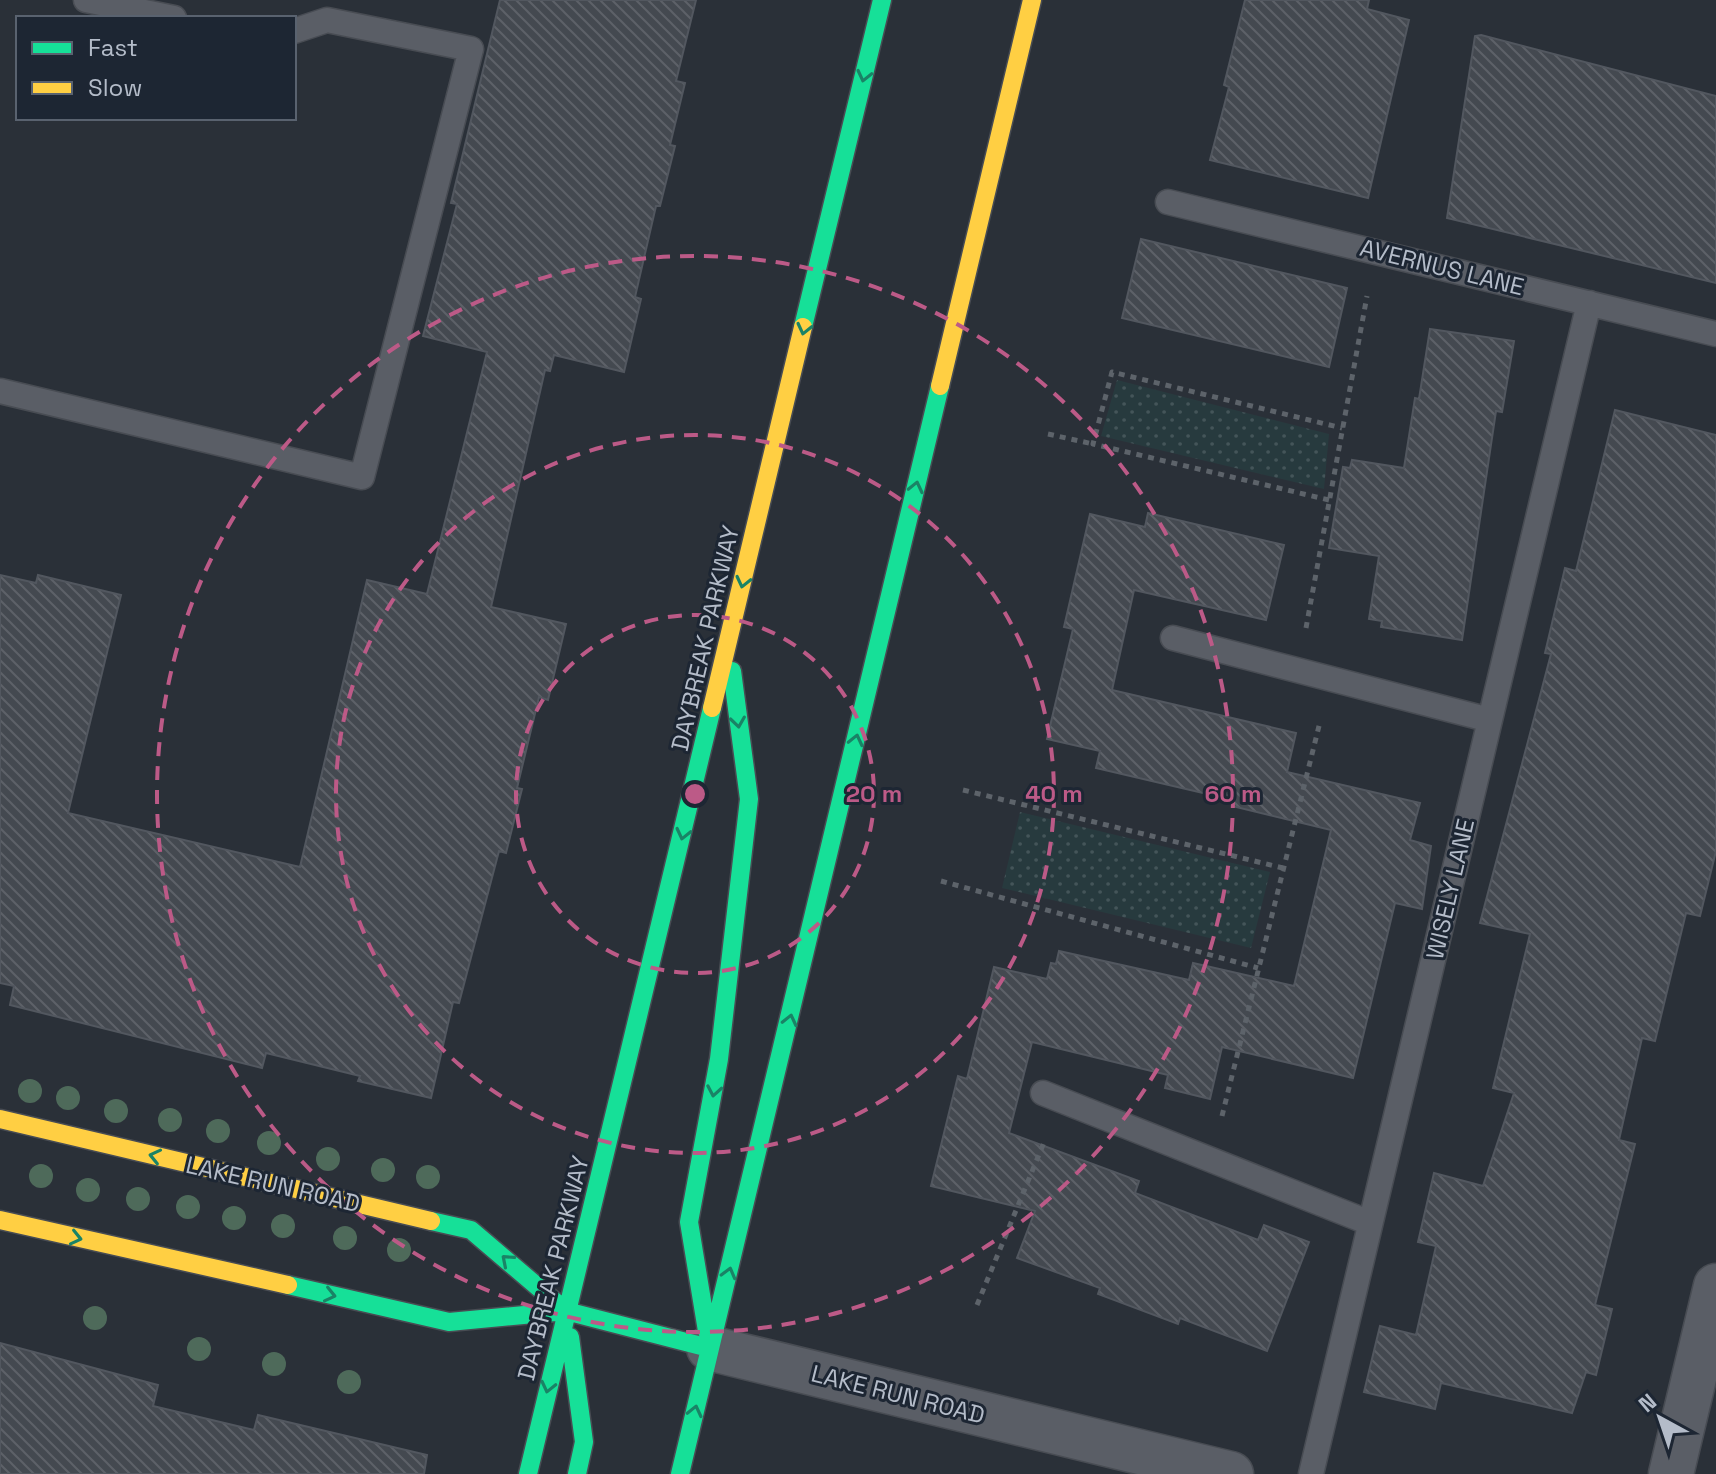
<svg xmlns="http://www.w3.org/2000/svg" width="1716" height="1474" font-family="'Space Grotesk',sans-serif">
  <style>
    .grass { fill: url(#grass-dots) }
    .building { fill: url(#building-back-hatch); stroke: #52575f; stroke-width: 2 }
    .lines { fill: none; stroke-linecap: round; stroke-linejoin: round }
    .lane-casing { stroke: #484c53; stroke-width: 27 }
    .street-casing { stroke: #484c53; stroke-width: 47 }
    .fast-casing { stroke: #484c53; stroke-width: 21 }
    .slow-casing { stroke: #484c53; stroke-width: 21 }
    .path { stroke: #5d636a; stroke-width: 5; stroke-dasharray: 6 6; stroke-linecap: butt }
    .lane { stroke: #5a5e66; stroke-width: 24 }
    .street { stroke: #5a5e66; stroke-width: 44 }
    .fast { stroke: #16e098; stroke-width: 18 }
    .slow { stroke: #ffcf43; stroke-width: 18 }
    .tree { fill: #4e6a5a }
    .oneway { stroke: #1a8366 }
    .ring { fill: none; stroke: #bc5a87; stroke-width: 4; stroke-dasharray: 14 10 }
    .labels { text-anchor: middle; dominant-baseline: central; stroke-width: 6; stroke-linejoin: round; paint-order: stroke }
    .street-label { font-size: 24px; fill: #b4bcc9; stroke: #1d2633 }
    .centre { fill: #bc5a87; stroke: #1d2633; stroke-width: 4 }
    .ring-label { font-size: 24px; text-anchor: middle; font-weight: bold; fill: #bc5a87; stroke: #1d2633; stroke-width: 6; stroke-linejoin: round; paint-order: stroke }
  </style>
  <defs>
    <pattern id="grass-dots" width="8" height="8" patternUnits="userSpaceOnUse" patternTransform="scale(2)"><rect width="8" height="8" fill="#273a3e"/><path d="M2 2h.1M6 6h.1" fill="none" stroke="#445559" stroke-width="1.8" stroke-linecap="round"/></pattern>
    <pattern id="building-back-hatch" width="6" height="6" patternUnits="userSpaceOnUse" patternTransform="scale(2)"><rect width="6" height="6" fill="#444950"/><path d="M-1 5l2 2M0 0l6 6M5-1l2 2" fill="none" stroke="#5d6168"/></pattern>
  </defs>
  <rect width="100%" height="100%" fill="#2a3038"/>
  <path class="grass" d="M1117,380L1329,434L1324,489L1101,436Z
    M1020,812L1270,872L1251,948L1002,888Z"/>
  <path class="building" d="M500,0H696L676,81L685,83L670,145L675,146L660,206H656L635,297L641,299L624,372L554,355L550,371L545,370L491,607L566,624L548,700L539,697L517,788L522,789L506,853L499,851L459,1003L453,1002L431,1098L358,1081L360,1076L266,1053L262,1068L10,1005L14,986L0,983V575L36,583L38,575L121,595L68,813L300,867L367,580L427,594L487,352L423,336L457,204L451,203Z
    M1245,0H1369L1367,9L1409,20L1368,198L1210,160L1229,87L1224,85Z
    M1481,35L1716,96V283L1447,218L1475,36Z
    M1141,239L1347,288L1329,367L1122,318Z
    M1430,329L1514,341L1502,412L1496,411L1462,640L1381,627L1382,621L1369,619L1379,556L1329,548L1343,467L1350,468L1352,460L1404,468L1415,398L1419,399Z
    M1615,410L1716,435V851L1700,916L1686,913L1655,1041L1642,1038L1619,1140L1635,1144L1595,1305L1612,1309L1596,1375L1586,1372L1572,1413L1441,1383L1435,1409L1364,1392L1380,1326L1416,1335L1436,1246L1418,1242L1434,1173L1483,1186L1514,1093L1493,1088L1530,934L1480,923L1551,654L1545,653L1565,568L1576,571Z
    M1148,513L1284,545L1266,620L1134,590L1112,690L1296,733L1287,772L1420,803L1410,840L1431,846L1422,909L1395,903L1353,1078L1222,1047L1210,1099L1165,1088L1168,1075L1032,1042L1009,1133L1139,1181L1135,1193L1258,1240L1264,1225L1309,1242L1267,1351L1180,1318L1178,1324L1098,1294L1100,1288L1017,1258L1035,1211L931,1186L958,1076L967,1079L994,967L1047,979L1051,963L1056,964L1059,951L1189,980L1193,963L1294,986L1331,830L1232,806L1233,800L1096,768L1100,751L1047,739L1073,629L1064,627L1090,514L1145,527Z
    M0,1343L158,1385L153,1406L254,1430L258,1415L427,1455L424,1474H0Z"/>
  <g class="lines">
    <defs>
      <path id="lane" d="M86,0L174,18
        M1168,202L1716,334
        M0,391L362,477L471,49L327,20L294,31
        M1173,638L1490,720
        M1043,1093L1370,1223
        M1311,1474L1589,303"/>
      <path id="street" d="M709,1348L1231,1474
        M1671,1474L1716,1286"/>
      <path id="fast" d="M803,327L882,0
        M431,1221L471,1230L566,1311
        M288,1285L449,1322L566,1311L709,1348
        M707,1331L689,1222L719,1059L749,799L732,671
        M570,1337L584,1442L577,1474
        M528,1474L712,708
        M680,1474L940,386"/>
      <path id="slow" d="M940,386L1032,0
        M712,708L803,327
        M0,1119L431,1221
        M0,1220L288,1285"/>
    </defs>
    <use href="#lane" class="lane-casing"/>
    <use href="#street" class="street-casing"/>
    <use href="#fast" class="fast-casing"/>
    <use href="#slow" class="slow-casing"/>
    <path class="path" d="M1048,434L1093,444
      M1329,500L1093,444L1112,372L1342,428
      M1306,628L1367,296
      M963,790L1283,868
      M941,881L1258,968
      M1222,1116L1320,722
      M977,1305L1045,1140"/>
    <use href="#lane" class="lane"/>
    <use href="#street" class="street"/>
    <use href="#fast" class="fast"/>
    <use href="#slow" class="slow"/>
  </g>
  <g class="tree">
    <circle cx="30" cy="1091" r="12"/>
    <circle cx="68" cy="1098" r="12"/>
    <circle cx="116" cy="1111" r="12"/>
    <circle cx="170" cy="1120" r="12"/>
    <circle cx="218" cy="1131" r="12"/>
    <circle cx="269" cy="1143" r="12"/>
    <circle cx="328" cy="1159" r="12"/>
    <circle cx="383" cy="1170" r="12"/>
    <circle cx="41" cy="1176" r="12"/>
    <circle cx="428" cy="1177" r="12"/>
    <circle cx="88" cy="1190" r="12"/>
    <circle cx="138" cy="1199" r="12"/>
    <circle cx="188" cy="1207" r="12"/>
    <circle cx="234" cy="1218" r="12"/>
    <circle cx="283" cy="1226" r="12"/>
    <circle cx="345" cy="1238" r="12"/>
    <circle cx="399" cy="1250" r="12"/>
    <circle cx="95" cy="1318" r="12"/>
    <circle cx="199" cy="1349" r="12"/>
    <circle cx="274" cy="1364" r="12"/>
    <circle cx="349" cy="1382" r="12"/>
  </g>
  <defs><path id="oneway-chevron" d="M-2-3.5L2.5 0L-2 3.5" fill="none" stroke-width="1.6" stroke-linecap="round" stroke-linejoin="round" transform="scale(2)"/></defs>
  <g class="oneway">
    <use href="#oneway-chevron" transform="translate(864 76) rotate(103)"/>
    <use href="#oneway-chevron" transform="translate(804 329) rotate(103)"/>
    <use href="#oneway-chevron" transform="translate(916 487) rotate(-77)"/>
    <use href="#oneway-chevron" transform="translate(743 582) rotate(103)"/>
    <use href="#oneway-chevron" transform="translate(738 722) rotate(82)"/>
    <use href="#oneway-chevron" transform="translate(856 740) rotate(-77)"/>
    <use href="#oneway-chevron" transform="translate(683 834) rotate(103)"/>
    <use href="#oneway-chevron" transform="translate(790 1020) rotate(-77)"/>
    <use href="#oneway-chevron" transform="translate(714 1091) rotate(100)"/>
    <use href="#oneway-chevron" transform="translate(155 1156) rotate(-167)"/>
    <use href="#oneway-chevron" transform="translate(76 1238) rotate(13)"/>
    <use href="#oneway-chevron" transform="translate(507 1260) rotate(-139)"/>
    <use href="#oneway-chevron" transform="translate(729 1273) rotate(-75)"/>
    <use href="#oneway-chevron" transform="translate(330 1295) rotate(13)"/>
    <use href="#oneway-chevron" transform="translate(548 1387) rotate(103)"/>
    <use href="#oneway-chevron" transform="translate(695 1411) rotate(-77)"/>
  </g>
  <g class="ring">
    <circle cx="695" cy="794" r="179"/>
    <circle cx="695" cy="794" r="359"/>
    <circle cx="695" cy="794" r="538"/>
  </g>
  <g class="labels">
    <g class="street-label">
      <text transform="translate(1442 267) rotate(14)">AVERNUS LANE</text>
      <text transform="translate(705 638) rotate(-77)">DAYBREAK PARKWAY</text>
      <text transform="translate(1450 889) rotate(-77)">WISELY LANE</text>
      <text transform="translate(273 1184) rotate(13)">LAKE RUN ROAD</text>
      <text transform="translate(553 1268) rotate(-76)">DAYBREAK PARKWAY</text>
      <text transform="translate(898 1394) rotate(14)">LAKE RUN ROAD</text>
    </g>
  </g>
  <circle cx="695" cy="794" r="12" class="centre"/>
  <g class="ring-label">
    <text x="874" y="802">20 m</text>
    <text x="1054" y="802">40 m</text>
    <text x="1233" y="802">60 m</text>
  </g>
  <rect x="16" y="16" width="280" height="104" fill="#1d2633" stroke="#59626f" stroke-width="2"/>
  <rect x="32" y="42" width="40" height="12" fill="#16e098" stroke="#59626f" stroke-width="2"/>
  <text x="88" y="56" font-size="24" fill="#b4bcc9">Fast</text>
  <rect x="32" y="82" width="40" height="12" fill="#ffcf43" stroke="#59626f" stroke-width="2"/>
  <text x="88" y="96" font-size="24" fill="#b4bcc9">Slow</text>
  <g transform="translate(1660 1418) rotate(320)" stroke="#1d2633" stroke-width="6" paint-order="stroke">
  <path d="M0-6L14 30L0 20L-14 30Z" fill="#b4bcc9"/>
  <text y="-12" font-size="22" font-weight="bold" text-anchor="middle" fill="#b4bcc9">N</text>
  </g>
</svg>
